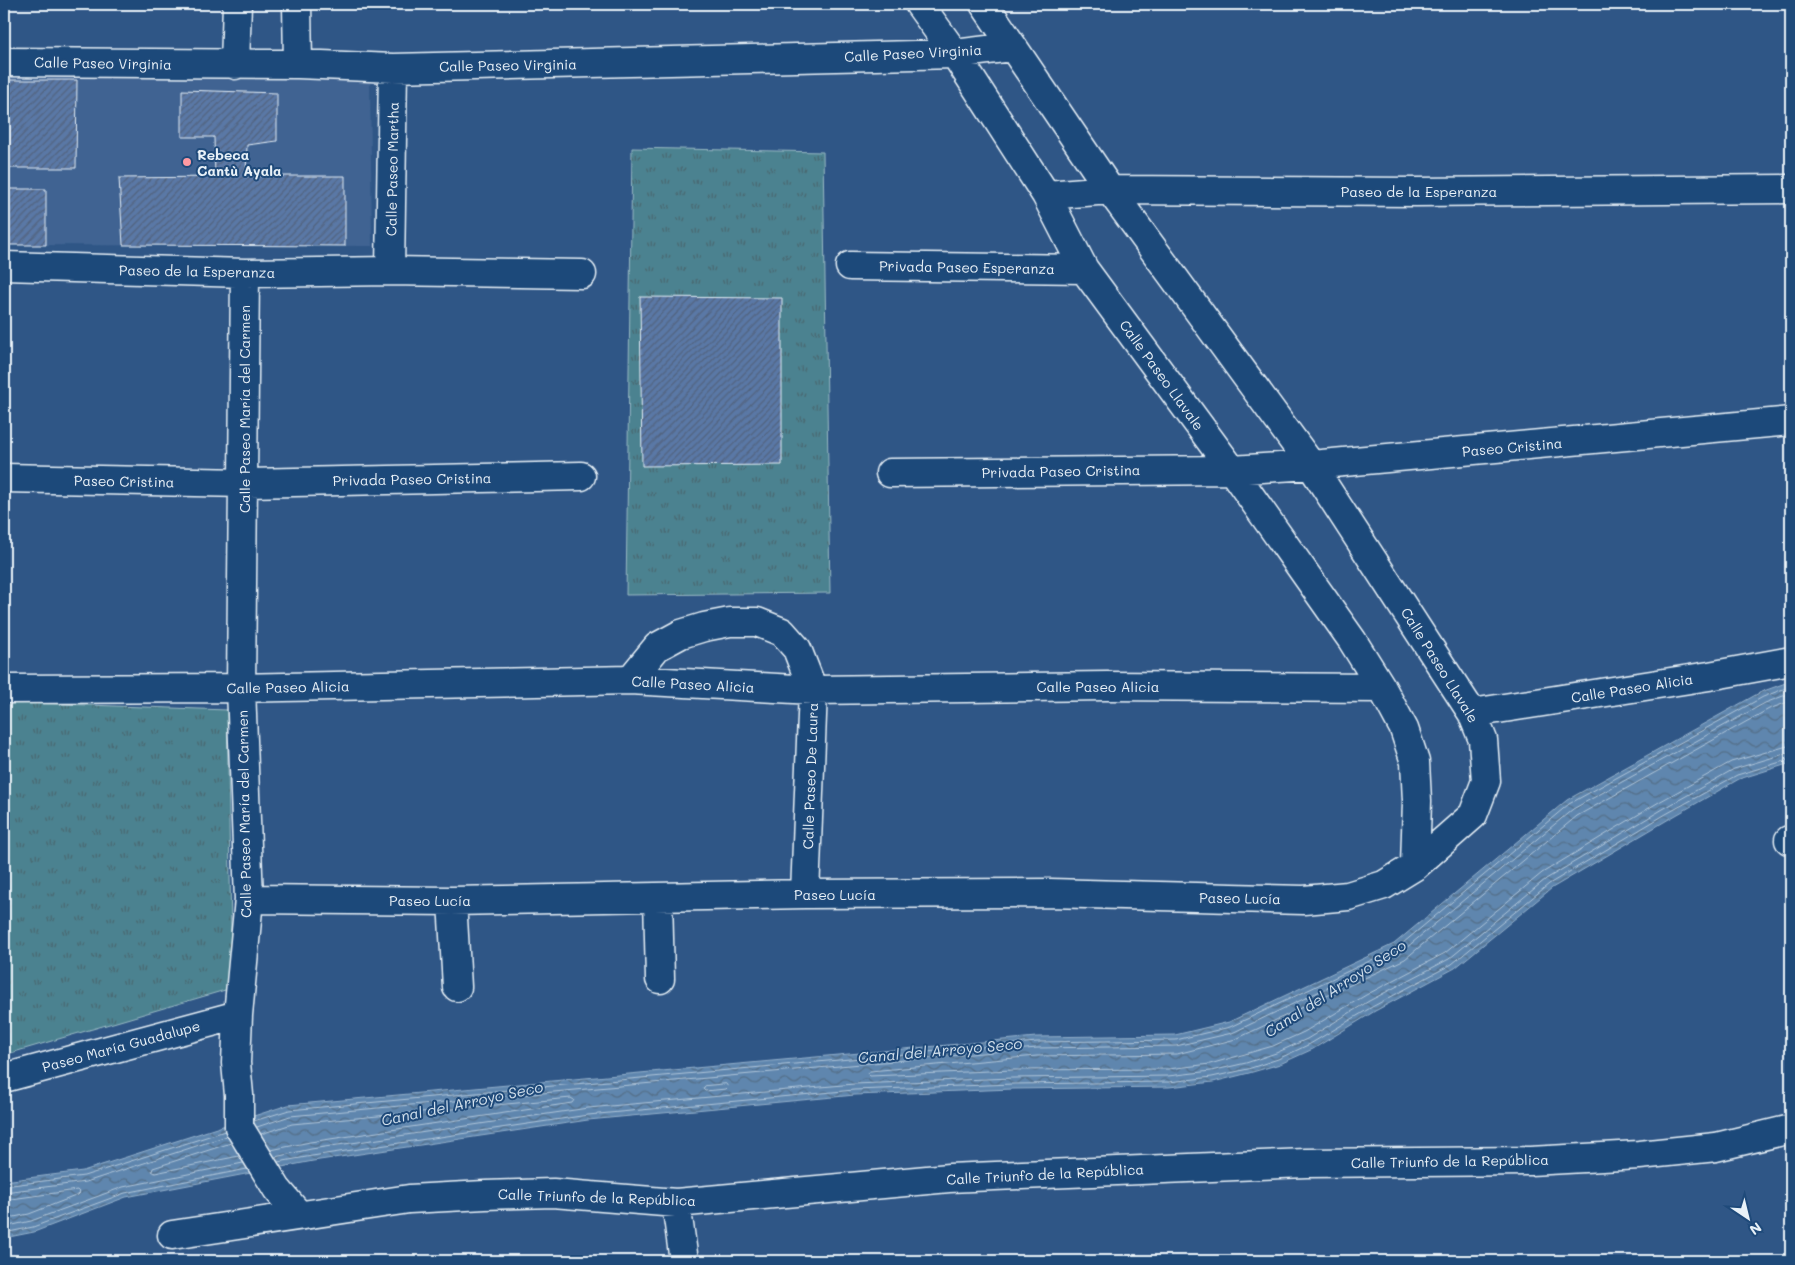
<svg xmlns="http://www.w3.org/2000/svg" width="1795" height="1265" font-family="Mali,sans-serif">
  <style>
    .built { fill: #3f6392 }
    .park { fill: url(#park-tufts); stroke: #9abac4 }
    .water { fill: url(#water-waves); stroke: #95b1cc }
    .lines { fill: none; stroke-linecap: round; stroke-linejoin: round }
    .shore { stroke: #b1c6da; stroke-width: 1 }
    .building { fill: url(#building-hatch); stroke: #e8f1f8 }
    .minor-casing { stroke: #e8f1f8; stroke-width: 31 }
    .minor { stroke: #1f4a7a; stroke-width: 28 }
    .poi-dot { fill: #ff9aa2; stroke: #1f4a7a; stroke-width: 2 }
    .labels { text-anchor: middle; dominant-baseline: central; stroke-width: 4; stroke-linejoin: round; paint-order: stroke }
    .street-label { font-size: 14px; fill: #e8f1f8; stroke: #1f4a7a }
    .poi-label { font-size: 14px; font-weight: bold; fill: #e8f1f8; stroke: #1f4a7a; text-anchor: start }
    .water-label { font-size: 15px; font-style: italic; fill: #d3e1ed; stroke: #1f4a7a }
  </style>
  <defs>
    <pattern id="park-tufts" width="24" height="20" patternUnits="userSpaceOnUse" patternTransform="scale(1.25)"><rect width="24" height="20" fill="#4c8290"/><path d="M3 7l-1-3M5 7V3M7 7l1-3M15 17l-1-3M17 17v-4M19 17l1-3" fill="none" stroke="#496870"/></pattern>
    <pattern id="water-waves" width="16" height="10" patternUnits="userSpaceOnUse" patternTransform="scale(1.25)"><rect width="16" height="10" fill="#5e86ae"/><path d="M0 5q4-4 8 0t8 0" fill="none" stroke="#546d86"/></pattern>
    <pattern id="building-hatch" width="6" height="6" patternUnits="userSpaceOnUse" patternTransform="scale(1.25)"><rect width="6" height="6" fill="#5a78a6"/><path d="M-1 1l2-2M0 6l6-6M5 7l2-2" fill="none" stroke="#51627d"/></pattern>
  </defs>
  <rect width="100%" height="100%" fill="#2f5686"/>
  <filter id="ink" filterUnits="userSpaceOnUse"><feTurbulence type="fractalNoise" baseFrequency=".02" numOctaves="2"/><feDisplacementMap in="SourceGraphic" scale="10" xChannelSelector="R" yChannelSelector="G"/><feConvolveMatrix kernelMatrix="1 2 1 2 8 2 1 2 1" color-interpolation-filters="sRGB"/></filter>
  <g filter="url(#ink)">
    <path class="built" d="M4,72L370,79L372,246L4,245Z"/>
    <path class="park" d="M632,148L823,152L830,593L626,595Z
      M4,702L227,710L232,988L4,1055Z"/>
    <path class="water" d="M1791,681V763L1739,779L1669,819L1552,888L1455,968L1375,1011L1313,1049L1280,1064L1249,1073L1213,1082L1169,1087L1013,1089L855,1095L588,1120L313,1161L126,1197L34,1232L4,1238V1181L83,1171L288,1105L1036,1037L1175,1035L1229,1022L1394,944L1567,800L1761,692Z"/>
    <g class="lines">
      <path class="shore" d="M1791,701L1769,709L1577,816L1405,959L1236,1039L1177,1054L1037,1056L870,1071L868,1074L870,1076L1013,1070L1168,1069L1210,1064L1273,1046L1304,1032L1366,995L1445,953L1542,873L1659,802L1731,762L1791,745
        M726,1084L728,1087L726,1089L705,1091L703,1089L705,1086Z
        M254,1121L289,1110L1037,1042L1176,1040L1230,1027L1397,948L1569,804L1763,697L1791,686
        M257,1127L290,1116L1037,1048L1176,1046L1232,1033L1400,953L1573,809L1765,703L1791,693
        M261,1134L292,1124L571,1098L574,1100L572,1103L310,1142L271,1150
        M231,1143L153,1168L152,1171L155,1173L239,1156
        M275,1157L311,1149L588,1108L854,1084L1013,1078L1168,1076L1211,1071L1246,1063L1276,1053L1307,1039L1369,1001L1449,959L1546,879L1663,809L1734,769L1791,752
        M278,1162L312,1156L588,1115L854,1090L1013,1084L1169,1082L1212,1077L1248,1069L1278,1059L1310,1044L1372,1007L1452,964L1549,884L1666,814L1737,775L1791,759
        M4,1186L84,1176L225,1131
        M4,1192L86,1182L227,1136
        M4,1200L77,1190L80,1193L78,1195L29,1214L4,1219
        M4,1227L31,1221L123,1187L243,1163
        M4,1233L33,1227L125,1193L247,1169"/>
    </g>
    <path class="building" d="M4,80H77L76,168H4Z
      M182,90L277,93V141L247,145L246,176H345V246L123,245L119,178L215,177L214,137H182Z
      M4,189H46V245H4Z
      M640,297L782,298V465L642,466Z"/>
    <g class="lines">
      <defs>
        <path id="minor" d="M297,4L298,64
          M919,4L955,54L1046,195L1084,269L1232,470L1352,640L1382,688L1404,729L1415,762L1417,801L1415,866
          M4,62L298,64L393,68L955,54L1012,47
          M235,65L237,4
          M1046,195L1110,190L1416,192L1791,189
          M4,266L245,273L390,271L582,274
          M850,266L1084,269
          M390,271L393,68
          M245,273L241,688L249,899L238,1015L236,1063L239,1095V1127L277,1189L299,1215
          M890,473L1232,470L1311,465L1791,421
          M4,478L244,483L581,476
          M630,680L657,647L681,634L704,627L730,622H757L782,632L797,649L813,690L805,894
          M4,689L241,688L630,680L813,690L1107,686L1382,688
          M1472,713L1709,676L1791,661
          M1789,840H1791
          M658,897L660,979
          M249,899L452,901L805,894L1050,893L1304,900L1348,896L1384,885L1415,866L1473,815L1486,781L1483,740L1472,713L1311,465L1110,190L984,4
          M452,901L457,987
          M4,1078L238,1015
          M676,1203L684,1261
          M172,1235L409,1199L485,1195L553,1193L676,1203L949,1178L1306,1163L1530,1161L1639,1155L1716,1147L1791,1129"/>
      </defs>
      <use href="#minor" class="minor-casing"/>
      <use href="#minor" class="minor"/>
    </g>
  </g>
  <circle class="poi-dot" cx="187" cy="162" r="5"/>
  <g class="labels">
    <g class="street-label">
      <text transform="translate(913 53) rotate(-3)">Calle Paseo Virginia</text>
      <text transform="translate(103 63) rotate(1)">Calle Paseo Virginia</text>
      <text transform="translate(508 65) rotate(-1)">Calle Paseo Virginia</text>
      <text transform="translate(392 169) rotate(-89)">Calle Paseo Martha</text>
      <text x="1419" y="191">Paseo de la Esperanza</text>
      <text transform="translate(967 267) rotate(1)">Privada Paseo Esperanza</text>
      <text transform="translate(197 271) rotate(1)">Paseo de la Esperanza</text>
      <text transform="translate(1162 375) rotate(54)">Calle Paseo Llavale</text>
      <text transform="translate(244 409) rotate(-90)">Calle Paseo María del Carmen</text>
      <text transform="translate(1512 447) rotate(-5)">Paseo Cristina</text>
      <text transform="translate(1061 471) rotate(-1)">Privada Paseo Cristina</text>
      <text transform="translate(412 479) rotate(-1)">Privada Paseo Cristina</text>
      <text transform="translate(124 481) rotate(1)">Paseo Cristina</text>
      <text transform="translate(1440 665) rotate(58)">Calle Paseo Llavale</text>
      <text transform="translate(693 684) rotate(3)">Calle Paseo Alicia</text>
      <text x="1098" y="686">Calle Paseo Alicia</text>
      <text transform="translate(288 687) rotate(-1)">Calle Paseo Alicia</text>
      <text transform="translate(1632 688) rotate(-9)">Calle Paseo Alicia</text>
      <text transform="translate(810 776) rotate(-88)">Calle Paseo De Laura</text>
      <text transform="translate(244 814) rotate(-91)">Calle Paseo María del Carmen</text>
      <text x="835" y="894">Paseo Lucía</text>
      <text transform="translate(1240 898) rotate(1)">Paseo Lucía</text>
      <text x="430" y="900">Paseo Lucía</text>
      <text transform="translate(121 1046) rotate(-15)">Paseo María Guadalupe</text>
      <text transform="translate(1450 1161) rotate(-1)">Calle Triunfo de la República</text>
      <text transform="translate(1045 1174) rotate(-3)">Calle Triunfo de la República</text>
      <text transform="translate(597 1197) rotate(2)">Calle Triunfo de la República</text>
    </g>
    <g class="poi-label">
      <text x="197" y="154">Rebeca<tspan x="197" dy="16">Cantù Ayala</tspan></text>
    </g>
    <g class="water-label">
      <text transform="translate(1335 988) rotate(-33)">Canal del Arroyo Seco</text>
      <text transform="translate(940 1050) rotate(-5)">Canal del Arroyo Seco</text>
      <text transform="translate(462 1103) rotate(-12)">Canal del Arroyo Seco</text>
    </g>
  </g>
  <rect width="1795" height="1265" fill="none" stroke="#1f4a7a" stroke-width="20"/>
  <rect x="10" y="10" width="1775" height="1245" fill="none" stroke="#e8f1f8" stroke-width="2" filter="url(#ink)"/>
  <g transform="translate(1748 1218) rotate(145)" stroke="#1f4a7a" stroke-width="4" paint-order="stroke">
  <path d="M0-4L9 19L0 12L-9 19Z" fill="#e8f1f8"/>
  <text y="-8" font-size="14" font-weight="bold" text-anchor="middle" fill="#e8f1f8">N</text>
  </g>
</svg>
